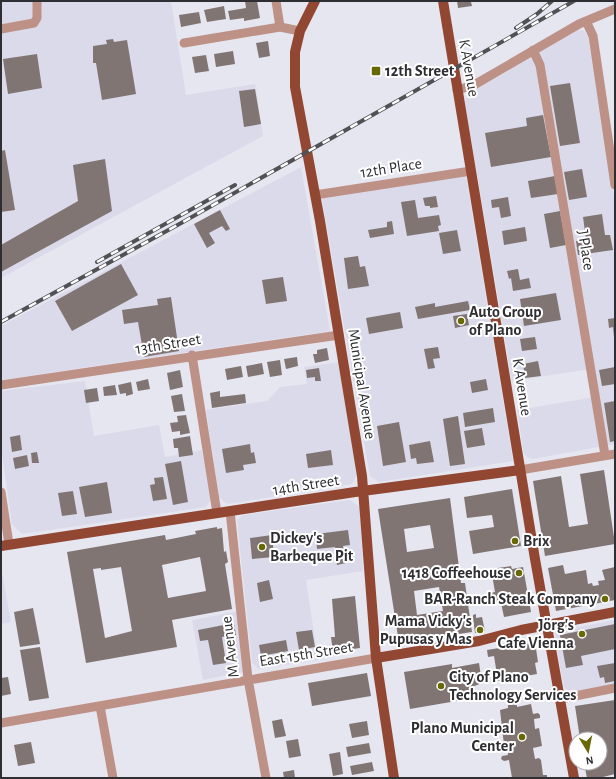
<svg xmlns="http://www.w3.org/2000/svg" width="616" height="779" font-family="'Alegreya Sans',sans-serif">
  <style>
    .built { fill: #dadaeb }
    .building { fill: #817573; fill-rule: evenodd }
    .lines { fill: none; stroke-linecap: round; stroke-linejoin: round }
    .minor { stroke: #bd9185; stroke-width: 9 }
    .major { stroke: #924732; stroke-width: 10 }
    .rail-casing { stroke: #505055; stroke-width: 4 }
    .rail { stroke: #fff; stroke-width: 2.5; stroke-dasharray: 8; stroke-linecap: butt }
    .poi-dot { fill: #686804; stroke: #fff; stroke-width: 1.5 }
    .labels { text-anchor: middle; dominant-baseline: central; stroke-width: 4; stroke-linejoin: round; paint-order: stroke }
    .street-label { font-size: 16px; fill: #2f2f33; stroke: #fff }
    .poi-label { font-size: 16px; font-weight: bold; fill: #2f2f33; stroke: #fff; text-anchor: start }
  </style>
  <rect width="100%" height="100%" fill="#e6e6f1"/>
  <path class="built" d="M1,1H171L186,95L255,84L263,136L1,278Z
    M583,30L588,37L615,203V444L533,459L527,457L524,454L517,410L595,397L590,369L512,381L465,103L467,95L473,91L576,31Z
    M301,167L330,331L1,380V326Z
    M466,176L513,461L379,482L370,476L322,199Z
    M339,362L357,475L352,484L227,504L219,497L206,410L267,401L280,387L307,384L304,367Z
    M85,381L94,436L159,425L165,457L202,450L212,498L206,507L22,534L12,524L1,447V391Z
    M350,500L360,507L363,571L306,580L318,660L258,669L252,662L237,521L243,515Z
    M1,566L11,622L1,624Z
    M239,611L246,671L203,680L192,620Z
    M615,620V684L569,693L564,687L555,640L556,632L565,626L574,628Z"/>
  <path class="building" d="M245,1H257L260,18L244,21V18L230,20L228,11L246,8Z
    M457,1H475V2H471L472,6L458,8Z
    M224,6L226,19L207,22L204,10Z
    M199,12L201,23L181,27L179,15Z
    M113,39L114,42L127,40L136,94L102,100L96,63H93V46L107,44L106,40Z
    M268,41L270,56L259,58L256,43Z
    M233,51L235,64L216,67L214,54Z
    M37,54L42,88L8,94L3,59Z
    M206,55L209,71L195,73L192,57Z
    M570,83L580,143L560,146L550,86Z
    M255,89L261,124L244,127L239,91Z
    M543,115L551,157L491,167L485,133L527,126L526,118Z
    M5,150L15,210L1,212V151Z
    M105,159L112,211L1,272V245L78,201L73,165Z
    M582,169L587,197L569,200L564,172Z
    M555,176L558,194L531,198L528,181Z
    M436,196L438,207L430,208V206H425L423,198Z
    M508,197L511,216L501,218L499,207L492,208L491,200Z
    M415,200L418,218L439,215L441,225L438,226L439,231L407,236L401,202Z
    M220,210L230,229L226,231L222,226L209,233L215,243L207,248L194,224Z
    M560,211L566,245L550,248L544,214Z
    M602,214L605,235H610L613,250L578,255L576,241L586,239L583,217Z
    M392,221L394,234L370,238L368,230L387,227V222Z
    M525,227L527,241L504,245L502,231Z
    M457,230L461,251L443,254L439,233Z
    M358,256L360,267L365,266L369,286L348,289L344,258Z
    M121,264L138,295L72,331L55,301Z
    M518,269L520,280L529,278L531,288L513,291L511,278L509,279L507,271Z
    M283,277L287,301L266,304L262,280Z
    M556,293L561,320L524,326L520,299Z
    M171,297L179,351L144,357L138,322L124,324L122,310L158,305L157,299Z
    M468,301L470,310L418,319L415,307L435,303V307Z
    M400,312L403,328L369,334L366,318Z
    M467,314L469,325L455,328L453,316Z
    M615,318V337H614L613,327L609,328L608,319Z
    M535,337L537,349L522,351L520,339Z
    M438,347L440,358L433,359L435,368L428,369L424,349Z
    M327,348L329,360L315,363L313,354H317V350Z
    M297,357L298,366L286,369L284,359Z
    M280,360L282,375L270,377L267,362Z
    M538,361L541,376L525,378L523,364Z
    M262,363L264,374L248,377L246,366Z
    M241,366L243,377L227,380L225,369Z
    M615,367V384L602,386L599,370Z
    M319,368L321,381H315V377L307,378L306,370Z
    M180,370L183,387L170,390L167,373Z
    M148,379L150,389L138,391L136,382Z
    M486,379L488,390L472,393L470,382Z
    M131,382L133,394L126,396V393L120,394L118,385Z
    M115,385L117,395L104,396L103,387Z
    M97,388L99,401L86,403L84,390Z
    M220,391V397L245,394L246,403L212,408L210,393Z
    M182,394L185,411L174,412L171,396Z
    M615,401V441L610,442L604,403Z
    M493,408L495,422L465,427L463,413Z
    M186,415L190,433L180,435V431L172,432L170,423L178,422L177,416Z
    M458,416L465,464L450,466L443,419Z
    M399,422L406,462L383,466L377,426Z
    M482,428L485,445L467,448L464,431Z
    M20,435L22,450L12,452L10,437Z
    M190,436L193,455L179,457L178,448H174L173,439Z
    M430,441L434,462L417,464L416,458L411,459L409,445Z
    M250,444L251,453L254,452L256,463L243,465L244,470L226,473L222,449Z
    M331,450L333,465L308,468L306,454Z
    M37,452L39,463H32L31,453Z
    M27,455L29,466L15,469L13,458Z
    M181,461L188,502L173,505L165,464Z
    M604,470L615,544L545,556L533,481L561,476L569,527L588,524L580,474Z
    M163,477L167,499L153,501L150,485L155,484L154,478Z
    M107,482L112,513L85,517L79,487Z
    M512,489L521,546L473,554L469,531L494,527L492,515L467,518L464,497Z
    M73,491L77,514L62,516L58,493Z
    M450,498L461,583H465L472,632L399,643L378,509ZM430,525L434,548L407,552L404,529ZM439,587L443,611L417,615L414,591Z
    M217,527V529L222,528L224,552L226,551L228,562L225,564L232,609L172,620L177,647L86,663L67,552L165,535L166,540L196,534L195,531ZM200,557L206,591L168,598L162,565ZM121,567L132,631L105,638L93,569L101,568V570Z
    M348,530L350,545L343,546L346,563L337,565L335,547L317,549L316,534Z
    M272,535L274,557L252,559L250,538Z
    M563,565L565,574L586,570L588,584L592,583L593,586L599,585L598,581L605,580L602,570L615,567V600L556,611L548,568Z
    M511,566L512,569L523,567L531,612L504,617L501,603L492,604L490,593L495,592L491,569Z
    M269,580L273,599L260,602L257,583Z
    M355,596L360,648L333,652L331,637H335L332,599Z
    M33,608L40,644L20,647L14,612Z
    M476,614V618L482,617L485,631L475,633L473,618V615Z
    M234,623L236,635L222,637L226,663L213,665L208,640L200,641L198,630Z
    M615,624V649L581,656L583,665L566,668L560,635Z
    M312,630L315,647L299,650L296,632Z
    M286,640L288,651L261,656L259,645Z
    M535,642L538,662L535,663L537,674L498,681L494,656L488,657L487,650Z
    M40,647L49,698L29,701L20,650Z
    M479,663L482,683L472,687L474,698L410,709L404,672L452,664V668Z
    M615,663V681L605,683L604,677L600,678L597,666Z
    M367,673L371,696L312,706L308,683Z
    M8,677L11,694L1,696V678Z
    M615,700V774L599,778H587L584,763H600V739H580L575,706Z
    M517,704V707L531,704L533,714L538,713L540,715V718L534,719L535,729L539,728L542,746L533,748L535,759L539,758L541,760L543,775H547V778H512L509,760L504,761L501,759L502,756L508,755L507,745H504L500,710L508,708V705Z
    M282,719L286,736L275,738L272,721Z
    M367,721L369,735L352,738L349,724Z
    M298,739L301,756L289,758L286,741Z
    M31,742L35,763L18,766L14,745Z
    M369,743L371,753L348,757L346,747Z
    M340,752L343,774L333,776L329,754Z
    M372,762L374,771L352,775L350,766Z
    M294,770L295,778H284L283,772Z"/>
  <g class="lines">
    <path class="minor" d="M276,1L280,27L300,31
      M586,21L593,36L615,185
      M1,29L34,23L37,18V1
      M184,43L280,27
      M533,50L540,65L605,455
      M457,90L474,85L579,24L615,9
      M315,195L471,171
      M192,355L217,513
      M1,385L339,335
      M520,470L615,454
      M1,492L9,544
      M230,511L248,679L266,778
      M560,699L615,688
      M100,706L113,778
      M1,723L376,658"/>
    <path class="major" d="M315,1L300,31L295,52V87L320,221L362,476L376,658L394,778
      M443,1L535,559L574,778
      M1,546L355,492L520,470
      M376,658L479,641L521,630L615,612"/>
    <defs>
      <path id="rail" d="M516,28L537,14L552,1
        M97,262L235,185
        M1,322L183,222L574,1"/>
    </defs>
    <use href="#rail" class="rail-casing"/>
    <use href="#rail" class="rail"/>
  </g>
  <g class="poi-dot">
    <rect x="371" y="66" width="10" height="10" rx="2"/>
    <circle cx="461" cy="321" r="4"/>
    <circle cx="515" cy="541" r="4"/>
    <circle cx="262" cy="547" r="4"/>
    <circle cx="519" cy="573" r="4"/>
    <circle cx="605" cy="599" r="4"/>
    <circle cx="480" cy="630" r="4"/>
    <circle cx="582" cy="634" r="4"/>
    <circle cx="441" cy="686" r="4"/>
    <circle cx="522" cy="737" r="4"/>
  </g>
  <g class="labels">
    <g class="street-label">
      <text transform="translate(469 68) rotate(80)">K Avenue</text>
      <text transform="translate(391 168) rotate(-9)">12th Place</text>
      <text transform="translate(586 250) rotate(81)">J Place</text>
      <text transform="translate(168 344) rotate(-9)">13th Street</text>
      <text transform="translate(362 384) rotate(81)">Municipal Avenue</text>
      <text transform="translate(522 387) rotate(81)">K Avenue</text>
      <text transform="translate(306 485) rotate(-9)">14th Street</text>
      <text transform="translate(230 647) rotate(-97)">M Avenue</text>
      <text transform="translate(306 654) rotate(-9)">East 15th Street</text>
    </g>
    <g class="poi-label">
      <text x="385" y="71">12th Street</text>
      <text x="469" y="312">Auto Group<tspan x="469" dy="18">of Plano</tspan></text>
      <text x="270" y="538">Dickey's<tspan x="270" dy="18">Barbeque Pit</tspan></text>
      <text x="523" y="541">Brix</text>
      <text x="511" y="573" text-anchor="end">1418 Coffeehouse</text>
      <text x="597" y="599" text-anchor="end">BAR-Ranch Steak Company</text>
      <text x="472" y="621" text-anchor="end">Mama Vicky's<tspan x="472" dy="18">Pupusas y Mas</tspan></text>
      <text x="574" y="625" text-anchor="end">Jörg's<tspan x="574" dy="18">Cafe Vienna</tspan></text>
      <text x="449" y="677">City of Plano<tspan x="449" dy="18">Technology Services</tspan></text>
      <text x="514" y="728" text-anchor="end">Plano Municipal<tspan x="514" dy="18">Center</tspan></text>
    </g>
  </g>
  <rect width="616" height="779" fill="none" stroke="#2f2f33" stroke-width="4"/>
  <g transform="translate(588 751) rotate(170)"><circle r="19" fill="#ffffff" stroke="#acacad"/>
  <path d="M0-3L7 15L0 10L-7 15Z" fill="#686804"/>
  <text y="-6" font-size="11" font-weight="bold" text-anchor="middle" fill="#2f2f33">N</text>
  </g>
</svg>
